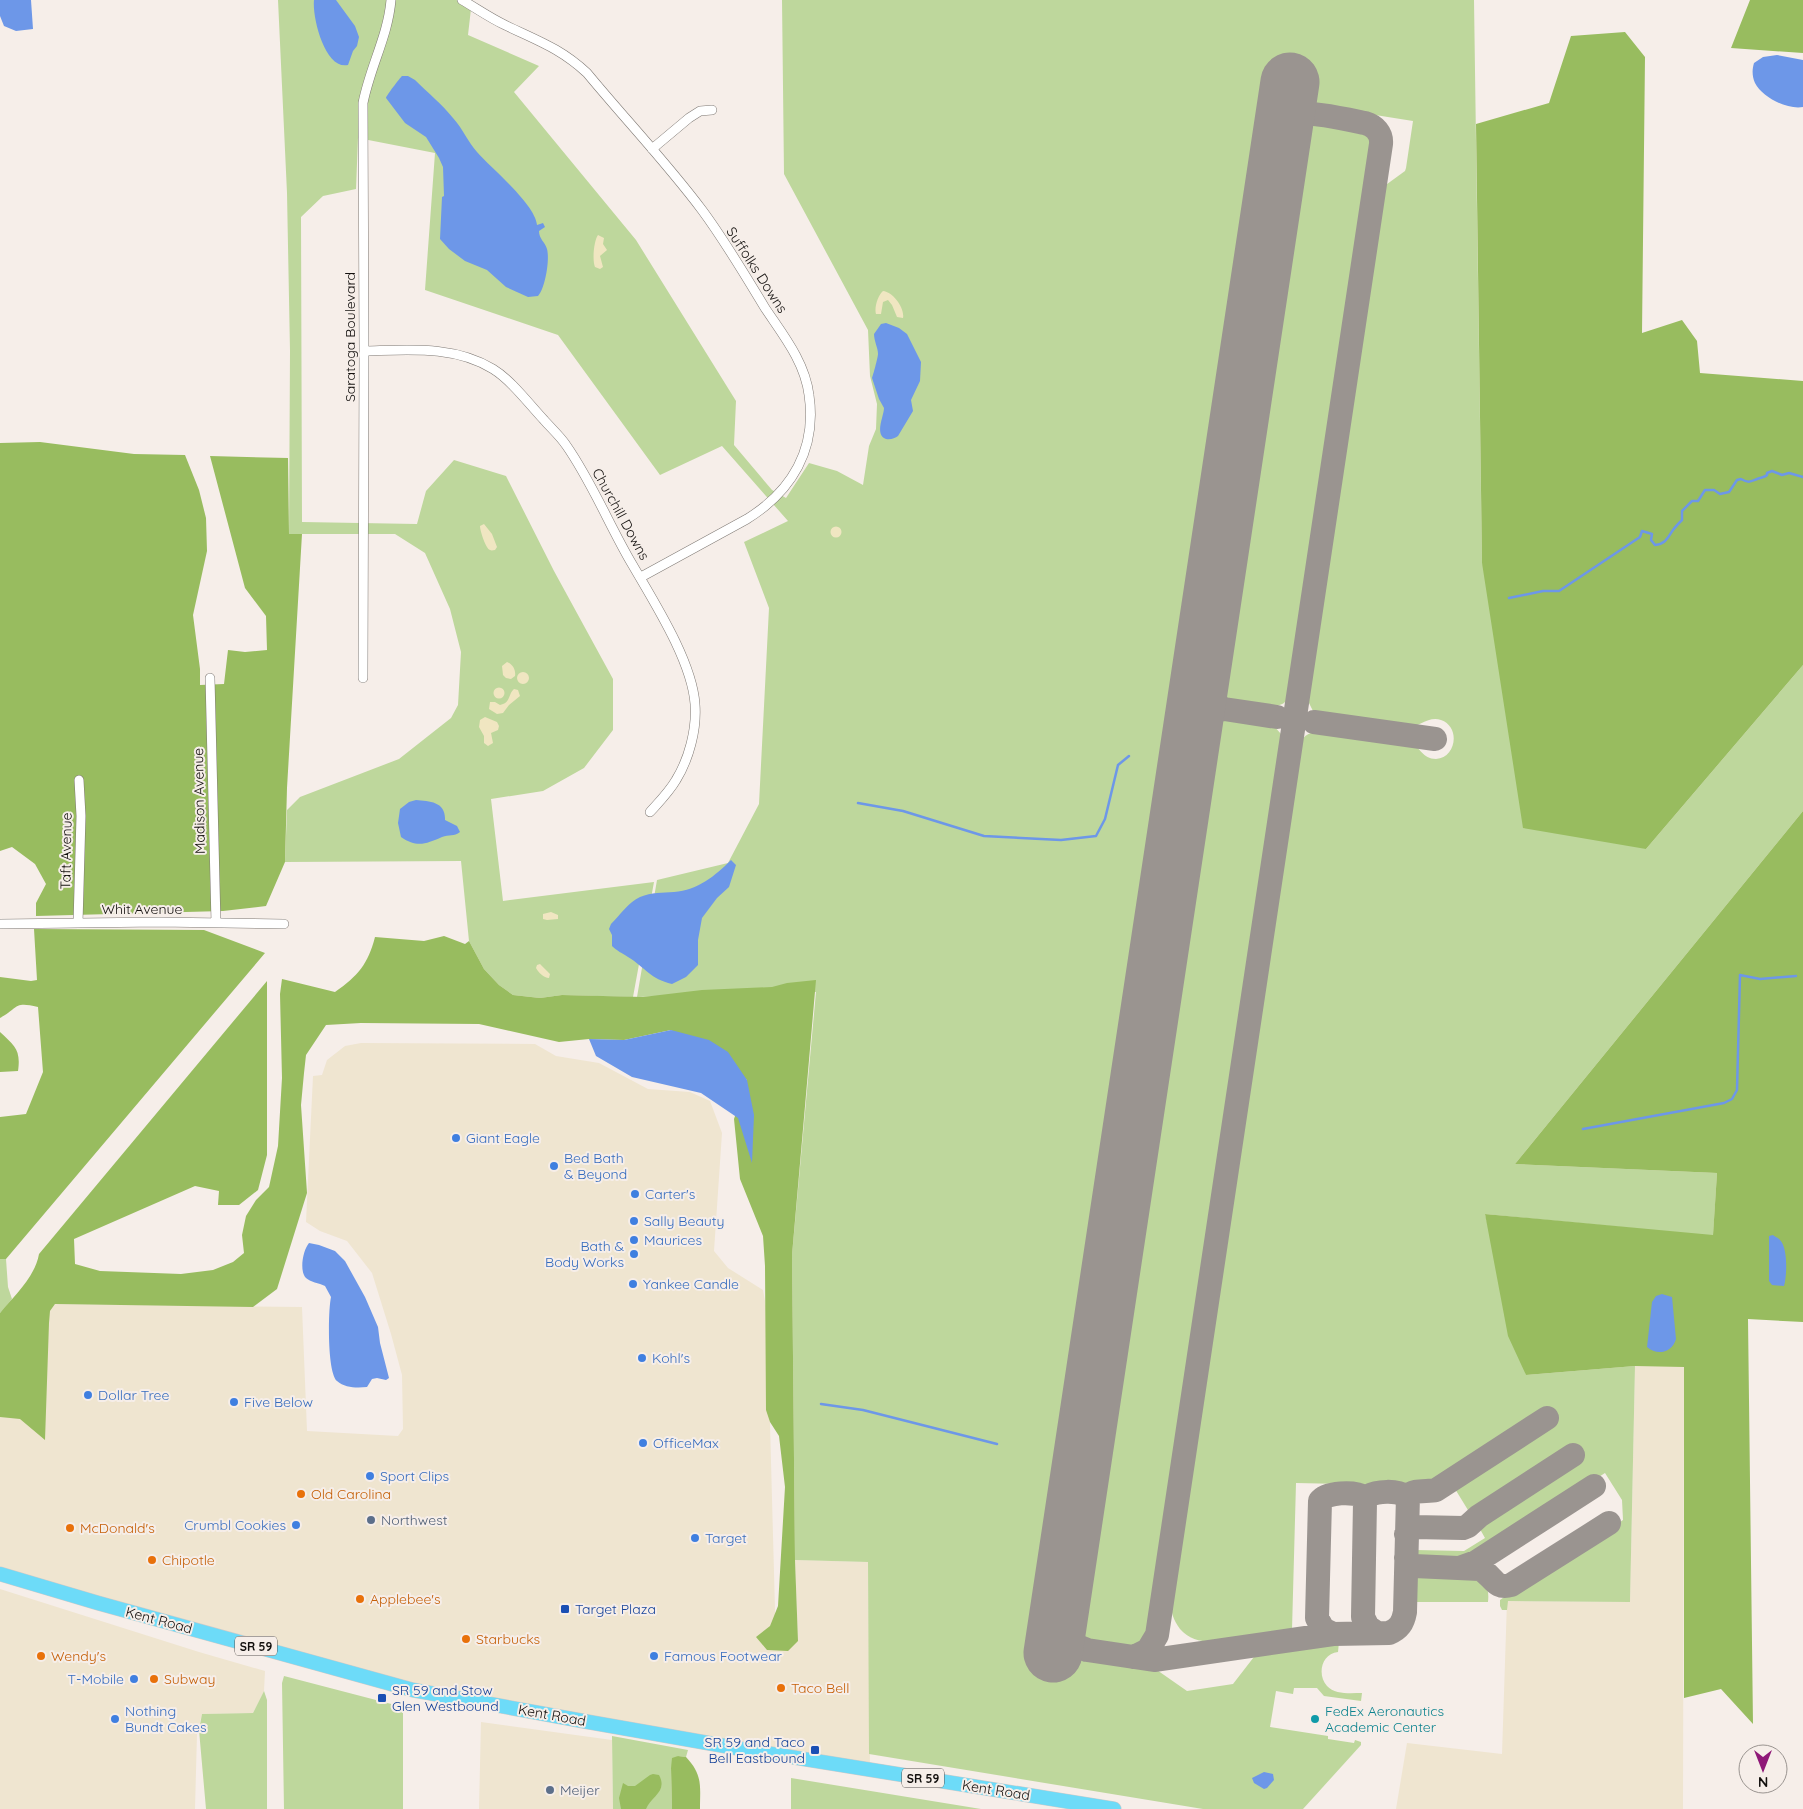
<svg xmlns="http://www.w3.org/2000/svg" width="1803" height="1809" font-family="Quicksand,sans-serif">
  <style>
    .commercial { fill: #efe5d0 }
    .green { fill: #bed79c }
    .forest { fill: #98bc5f }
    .sand { fill: #f0e6c1 }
    .water { fill: #6d97e8 }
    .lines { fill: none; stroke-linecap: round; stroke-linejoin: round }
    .stream { stroke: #6d97e8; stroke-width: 2.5 }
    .taxiway { stroke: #9a9490; stroke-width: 24 }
    .runway { stroke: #9a9490; stroke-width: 59 }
    .minor-casing { stroke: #7f7974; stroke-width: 10 }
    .primary-casing { stroke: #cbcaca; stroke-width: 15 }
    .minor { stroke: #fff; stroke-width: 9 }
    .primary { stroke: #6ddbf8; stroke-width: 14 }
    .shop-dot { fill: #3f7fe0; stroke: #f6eee9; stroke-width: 2 }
    .food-dot { fill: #e8710a; stroke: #f6eee9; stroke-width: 2 }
    .service-dot { fill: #5c6f8a; stroke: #f6eee9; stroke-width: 2 }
    .transit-dot { fill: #1a4fb4; stroke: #f6eee9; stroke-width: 2 }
    .culture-dot { fill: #0f9aa8; stroke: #f6eee9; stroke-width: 2 }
    .labels { text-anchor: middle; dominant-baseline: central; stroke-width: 4; stroke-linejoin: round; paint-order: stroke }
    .shield { fill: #f6eee9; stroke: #575350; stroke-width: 1 }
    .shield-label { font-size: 12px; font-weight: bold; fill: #13100e }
    .street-label { font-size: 14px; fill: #13100e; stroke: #f6eee9 }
    .shop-label { font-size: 14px; fill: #366cbe; stroke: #f6eee9; text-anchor: start }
    .food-label { font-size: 14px; fill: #c56008; stroke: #f6eee9; text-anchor: start }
    .service-label { font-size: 14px; fill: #4e5e75; stroke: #f6eee9; text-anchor: start }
    .transit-label { font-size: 14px; fill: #164399; stroke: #f6eee9; text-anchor: start }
    .culture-label { font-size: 14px; fill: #0d838f; stroke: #f6eee9; text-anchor: start }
  </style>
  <rect width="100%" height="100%" fill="#f6eee9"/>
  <path class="commercial" d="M361,1043L535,1044L556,1056L599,1063L648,1089L690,1092L710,1101L722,1133L714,1251L728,1268L763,1290L767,1312L776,1647L798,1641L795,1560L868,1562L870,1767L617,1724L383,1677L0,1572V1325L50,1311L55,1304L302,1307L307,1431L398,1436L403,1429L402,1375L391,1334L372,1273L347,1241L320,1231L306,1222L313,1076L322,1075L327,1060L345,1046Z
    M1635,1366H1684L1683,1809H1396L1407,1743L1502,1754L1507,1601L1630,1602Z
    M0,1589L199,1652L265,1671L264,1691L253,1713L202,1714L197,1734L195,1809H0Z
    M481,1722L612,1740L613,1809H479Z"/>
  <path class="green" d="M278,0H472L468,35L539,66L514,92L636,240L736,401L734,445L772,490L786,498L809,463L837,471L863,485L869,446L876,429L877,404L870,376L868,330L784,174L782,0H1474L1482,563L1646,849L1803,665V811L1515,1164L1717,1173L1713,1236L1485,1214L1526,1375L1635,1366L1630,1602L1508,1601L1507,1610H1502L1500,1606V1600L1507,1595L1623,1520L1622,1500L1605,1473L1471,1558L1459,1560L1414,1556L1415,1550L1464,1551L1485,1538L1476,1522L1576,1458L1572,1451L1471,1515L1452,1484L1552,1419L1547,1412L1437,1483L1342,1486V1484L1296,1483L1292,1630C1278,1634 1263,1635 1249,1637C1226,1640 1197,1649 1180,1629C1172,1618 1170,1609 1171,1596L1299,744C1305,734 1310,732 1321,731C1342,734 1363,737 1383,740C1392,741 1402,741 1410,743C1421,747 1422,759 1436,759C1456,758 1461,727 1441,720C1428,716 1420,727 1408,727L1327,716L1313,711L1307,699L1383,187L1405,171L1406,168L1413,121L1300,103L1302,84L1278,81L1041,1651L1154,1668L1187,1691L1233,1684L1257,1653L1339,1642L1338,1652C1321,1654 1317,1675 1327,1686C1335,1695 1351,1693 1362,1693L1361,1701L1324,1696L1317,1688H1294L1293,1694L1276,1691L1270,1727L1328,1736V1739L1354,1743L1355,1740L1361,1742V1745L1303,1809H1203L869,1754L868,1562L795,1560L792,1255L816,992L637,997L657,880L728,863L759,804L769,608L744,542L788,521L722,446L660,475L558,335L425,290L435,153L358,138L356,189L323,196L301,217L302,522L417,524L426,491L454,460L506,476L554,571L613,679V730L584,768L543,791L491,799L503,901L654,882L633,997L562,995L540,998L513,995L499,985L484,969L469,941L461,861L285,862L287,810L300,797L399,759L451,718L458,705L461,652L450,609L425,553L395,534H289L290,351L287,193Z
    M1302,121L1361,130L1369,138L1372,149L1291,690C1290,694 1289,698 1286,701C1277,712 1242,704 1229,702C1217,697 1214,689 1213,677L1296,130L1297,124Z
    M1221,717L1273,725L1281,734L1283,742L1150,1630C1147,1641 1141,1649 1130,1649L1087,1642C1075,1637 1071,1632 1072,1620L1205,729L1209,723Z
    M0,1259H6L8,1287L12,1299L0,1313Z
    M1418,1573C1432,1573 1469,1571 1479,1577C1488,1582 1489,1593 1488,1602H1413L1414,1576Z
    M284,1676L399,1706L403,1710V1809H284L282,1683Z
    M264,1691L267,1700V1809H206L199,1730L202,1714L253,1713Z
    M612,1736L688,1750L686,1757L678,1756L671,1768L672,1809H613Z
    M791,1778L981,1809H791Z"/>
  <path class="forest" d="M1750,0H1803V53L1731,48Z
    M1625,32L1645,57L1642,333L1682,320L1697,341L1700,373L1803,381V665L1646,849L1523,828L1482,563L1476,124L1549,103L1571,36Z
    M40,442L134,454L185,455L199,490L206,518L207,551L193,615L200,669V685L224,684L228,650L245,652L267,650L266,616L245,588L210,456L288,458L289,534H302L287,788L285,862L266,906L223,911L36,916V903L46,884L35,864L12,847L0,851V443Z
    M1803,811V1322L1748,1319L1753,1724L1721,1689L1684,1698V1367L1635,1366L1526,1375L1508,1336L1485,1214L1713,1235L1717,1173L1515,1164Z
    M34,929L204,930L265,953L6,1259H0V1117L26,1114L43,1072L38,1007C13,1001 19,1008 0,1018V977L31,981L37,980Z
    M444,936L465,944L469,941L484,969L499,985L513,995L540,998L562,995L643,997L702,990L772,987L787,983L816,980L792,1255L795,1560L798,1641L788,1651L767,1650L756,1637L770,1626L778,1606L785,1487L779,1436L770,1422L766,1410L765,1266L763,1236L740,1179L734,1119L747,1080L671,1030L624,1040L589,1039L559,1042L479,1024L361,1023L326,1025L306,1055L304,1073L301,1105L307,1193L277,1289L253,1307L55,1304L50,1311L49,1323L45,1440L20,1419L0,1417V1313C14,1296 35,1277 39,1254L267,981V1155L258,1190L239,1205H218L219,1191L195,1186L74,1239L75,1264L100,1271L181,1274L213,1270L233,1262L244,1253L242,1235L246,1216L256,1200L269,1187L278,1146L282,1078L280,994L282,979L335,992C358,976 368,964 375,937L424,941Z
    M0,1032C15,1046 21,1050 18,1071L0,1072Z
    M678,1756L686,1757C703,1775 700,1786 700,1809H672L671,1768L672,1758Z
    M653,1774L659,1775C668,1792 651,1796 646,1809H621L619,1798L623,1783L628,1786H635L650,1775Z"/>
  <path class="sand" d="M598,235L604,238L603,244L607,250L600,256L603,267L600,269L595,267C592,260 594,240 598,235Z
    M883,291C893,292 905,308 903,318L897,317L892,305L888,300L883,302L881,314H876C874,308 878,295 883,291Z
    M484,524L492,534L497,547L495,550C493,550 492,551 490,550C486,549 480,531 480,526Z
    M830.5 532a5.5 5.5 0 1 1 11 0a5.5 5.5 0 1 1-11 0Z
    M507,662C513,664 516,670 515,676L511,679L506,678L503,675L502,666Z
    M517 678a6 6 0 1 1 12 0a6 6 0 1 1-12 0Z
    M493.5 693a5.5 5.5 0 1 1 11 0a5.5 5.5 0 1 1-11 0Z
    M514,689L518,690L520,696L509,705L503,713L497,714L489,709L490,702H495L500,705C511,703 508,694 514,689Z
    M485,717L497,722L499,726L498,730L491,733L493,743L488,746L484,743V736L479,727L480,720Z
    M551,912L558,915V919L547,920L543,919V914Z
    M537,965L540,964L550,974L549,978C544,978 538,972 536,968Z"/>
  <path class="water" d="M0,0H31L33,29L16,31L4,26L0,16Z
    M314,0H336L355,26L359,37L357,46L353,51L348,65C325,70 312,17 314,0Z
    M1777,55L1803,60V107C1787,110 1762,97 1755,83C1752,76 1752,70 1754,63L1763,57Z
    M402,76H408L415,80C428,93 442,104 453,118C463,129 468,142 477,152C492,169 535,204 537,225L543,223L545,227L539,231C539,239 545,242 547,249C550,260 545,289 538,296L528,297L506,287L487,270L465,261L449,249L440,239L442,197L444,196L443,167L439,158L426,137L405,123L386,98C386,96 400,78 402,76Z
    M886,323L899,328L907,334L921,362L920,381L911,400L913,411L898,436C895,438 891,440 886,439C874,435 884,416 884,408L879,399L872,378C873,376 878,357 878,354C878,348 874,341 874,334L881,324Z
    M416,800C430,801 446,802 445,820L457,826L460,832C454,837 449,834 442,837C426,844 417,848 401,837L398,823L400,809L409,802Z
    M731,860L736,865L729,887L717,898L702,918L698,940V965L686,977L672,984C650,979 646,968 628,957C622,953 617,951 612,946V935L609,929L611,924C620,915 629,902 640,897C652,892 662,893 674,892C698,890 715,876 731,860Z
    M671,1030L709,1040L728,1052L747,1080L754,1115L752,1163L738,1118L701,1093L632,1077L596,1056L589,1039L624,1040Z
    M1773,1235C1775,1237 1779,1238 1780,1240C1788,1248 1787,1276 1784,1286L1772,1285L1769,1281V1236Z
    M309,1243L319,1245L335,1251L345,1261L365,1297L378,1327L380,1343L389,1378L386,1380L377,1378L372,1379L367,1387C357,1388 345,1388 337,1381C327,1372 328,1311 331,1297L325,1286C319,1283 310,1282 306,1278C299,1271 303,1250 309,1243Z
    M1662,1294L1672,1297L1676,1339C1672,1353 1657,1356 1647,1347L1652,1302L1656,1296Z
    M1264,1772L1273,1774L1274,1780L1267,1788L1264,1789L1254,1783L1252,1778Z"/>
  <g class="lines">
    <path class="stream" d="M1509,598L1543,591H1559L1640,537L1642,531L1652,534L1651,540L1655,545C1666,544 1668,537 1673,530C1676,526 1679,523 1682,520V511L1692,501H1698L1705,490H1714L1720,494L1729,492L1737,480L1741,479C1750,484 1751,481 1760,478C1762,477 1765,477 1767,475V473L1772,471L1782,475L1789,473L1803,477
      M858,803L903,811L984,836L1061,840L1096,836L1105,819L1118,765L1129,756
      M1583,1129L1724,1103L1732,1099L1737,1090L1740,975L1760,979L1796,976
      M821,1404L863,1410L997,1444"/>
    <path class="taxiway" d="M1202,667C1200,686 1204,701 1224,709
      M1314,722L1435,739
      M1192,734C1198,719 1207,712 1224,709L1277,717
      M1406,1534L1410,1528L1414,1527L1463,1528L1468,1526L1479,1516L1573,1455
      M1406,1558L1410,1565L1414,1566L1480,1569C1493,1575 1494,1590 1511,1585L1609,1523
      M1462,1567L1476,1562L1594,1486
      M1060,1607L1061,1620L1065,1635L1077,1646L1087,1650L1154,1660L1333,1634L1389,1633C1399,1629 1403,1623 1405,1612L1408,1496C1414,1489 1427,1492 1436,1490L1547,1418
      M1377,1633L1368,1627L1363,1617L1365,1502L1368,1496C1377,1491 1397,1490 1405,1496L1407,1501
      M1333,1634L1323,1629L1317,1618L1320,1501C1326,1492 1355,1491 1364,1497L1365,1502
      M1134,1657L1148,1650L1157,1635L1381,144C1382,133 1375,126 1365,123C1350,120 1302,109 1290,116C1286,118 1285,122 1284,126"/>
    <path class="runway" d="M1053,1653L1290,82"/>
    <defs>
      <path id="minor" d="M462,0C476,8 490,18 505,25C538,41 560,48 587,73C625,119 666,162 702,210C725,241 745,275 765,308C783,335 805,362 809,395C817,449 792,491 747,519L641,577
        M652,149L689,118L700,111L712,110
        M364,351C408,350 454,345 493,369C511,380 529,404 544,420C551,428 560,436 566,445C592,482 609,525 632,564C654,602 692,661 695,704C697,729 689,759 676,780C669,792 659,802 650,812
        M210,678L216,923
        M363,678L364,351L363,103C370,67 388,36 391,0
        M78,923L81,816L79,780
        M0,924L159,922L284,924"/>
      <path id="primary" d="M0,1574L98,1603L413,1690L583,1721L742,1749L1114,1809"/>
    </defs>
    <use href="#minor" class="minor-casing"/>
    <use href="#primary" class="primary-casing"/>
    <use href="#minor" class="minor"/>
    <use href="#primary" class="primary"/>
  </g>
  <g class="shop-dot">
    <circle cx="456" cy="1138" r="5"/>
    <circle cx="554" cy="1166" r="5"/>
    <circle cx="635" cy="1194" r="5"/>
    <circle cx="634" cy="1221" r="5"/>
    <circle cx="634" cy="1240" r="5"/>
    <circle cx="634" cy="1254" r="5"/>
    <circle cx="633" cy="1284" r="5"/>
    <circle cx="642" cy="1358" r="5"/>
    <circle cx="88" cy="1395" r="5"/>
    <circle cx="234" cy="1402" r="5"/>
    <circle cx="643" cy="1443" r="5"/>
    <circle cx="370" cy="1476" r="5"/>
    <circle cx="296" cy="1525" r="5"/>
    <circle cx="695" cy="1538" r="5"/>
    <circle cx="654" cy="1656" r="5"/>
    <circle cx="134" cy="1679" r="5"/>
    <circle cx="115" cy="1719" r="5"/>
  </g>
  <g class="food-dot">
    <circle cx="301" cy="1494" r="5"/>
    <circle cx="70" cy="1528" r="5"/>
    <circle cx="152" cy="1560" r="5"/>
    <circle cx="360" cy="1599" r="5"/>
    <circle cx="466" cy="1639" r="5"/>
    <circle cx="41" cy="1656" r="5"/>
    <circle cx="154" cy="1679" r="5"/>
    <circle cx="781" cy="1688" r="5"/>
  </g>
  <g class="service-dot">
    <circle cx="371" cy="1520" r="5"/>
    <circle cx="550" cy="1790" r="5"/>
  </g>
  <g class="transit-dot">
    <rect x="560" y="1604" width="10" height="10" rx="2.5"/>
    <rect x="377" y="1693" width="10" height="10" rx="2.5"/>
    <rect x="810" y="1745" width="10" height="10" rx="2.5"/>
  </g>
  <circle class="culture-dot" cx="1315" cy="1719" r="5"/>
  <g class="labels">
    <g class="shield">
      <rect x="235" y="1636.5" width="42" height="19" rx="4"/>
      <rect x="902" y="1768.5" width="42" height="19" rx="4"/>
    </g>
    <g class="shield-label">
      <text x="256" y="1646">SR 59</text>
      <text x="923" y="1778">SR 59</text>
    </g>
    <g class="street-label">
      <text transform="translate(757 270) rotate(57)">Suffolks Downs</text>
      <text transform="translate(350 337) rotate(-90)">Saratoga Boulevard</text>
      <text transform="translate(621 514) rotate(61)">Churchill Downs</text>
      <text transform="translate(199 801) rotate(-91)">Madison Avenue</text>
      <text transform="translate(66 851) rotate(-89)">Taft Avenue</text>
      <text x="142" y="909">Whit Avenue</text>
      <text transform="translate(159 1620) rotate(15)">Kent Road</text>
      <text transform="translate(552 1715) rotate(10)">Kent Road</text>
      <text transform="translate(996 1790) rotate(9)">Kent Road</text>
    </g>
    <g class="shop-label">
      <text x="466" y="1138">Giant Eagle</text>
      <text x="564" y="1158">Bed Bath<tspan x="564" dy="16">&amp; Beyond</tspan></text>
      <text x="645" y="1194">Carter's</text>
      <text x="644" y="1221">Sally Beauty</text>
      <text x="644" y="1240">Maurices</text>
      <text x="624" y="1246" text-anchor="end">Bath &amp;<tspan x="624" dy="16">Body Works</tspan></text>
      <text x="643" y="1284">Yankee Candle</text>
      <text x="652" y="1358">Kohl's</text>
      <text x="98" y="1395">Dollar Tree</text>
      <text x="244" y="1402">Five Below</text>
      <text x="653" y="1443">OfficeMax</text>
      <text x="380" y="1476">Sport Clips</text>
      <text x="286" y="1525" text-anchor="end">Crumbl Cookies</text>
      <text x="705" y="1538">Target</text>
      <text x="664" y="1656">Famous Footwear</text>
      <text x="124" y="1679" text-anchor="end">T-Mobile</text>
      <text x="125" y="1711">Nothing<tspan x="125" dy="16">Bundt Cakes</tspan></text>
    </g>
    <g class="food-label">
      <text x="311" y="1494">Old Carolina</text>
      <text x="80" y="1528">McDonald's</text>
      <text x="162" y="1560">Chipotle</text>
      <text x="370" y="1599">Applebee's</text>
      <text x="476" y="1639">Starbucks</text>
      <text x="51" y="1656">Wendy's</text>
      <text x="164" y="1679">Subway</text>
      <text x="791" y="1688">Taco Bell</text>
    </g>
    <g class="service-label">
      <text x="381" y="1520">Northwest</text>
      <text x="560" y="1790">Meijer</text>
    </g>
    <g class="transit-label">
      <text x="575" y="1609">Target Plaza</text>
      <text x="392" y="1690">SR 59 and Stow<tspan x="392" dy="16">Glen Westbound</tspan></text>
      <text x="805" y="1742" text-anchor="end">SR 59 and Taco<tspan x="805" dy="16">Bell Eastbound</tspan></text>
    </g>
    <g class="culture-label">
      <text x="1325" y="1711">FedEx Aeronautics<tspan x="1325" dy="16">Academic Center</tspan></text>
    </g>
  </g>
  <g transform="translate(1763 1769) rotate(180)"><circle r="24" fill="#f6eee9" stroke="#9b9591"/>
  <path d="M0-4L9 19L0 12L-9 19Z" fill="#8f1878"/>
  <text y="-8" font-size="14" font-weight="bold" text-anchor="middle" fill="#13100e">N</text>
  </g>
</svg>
